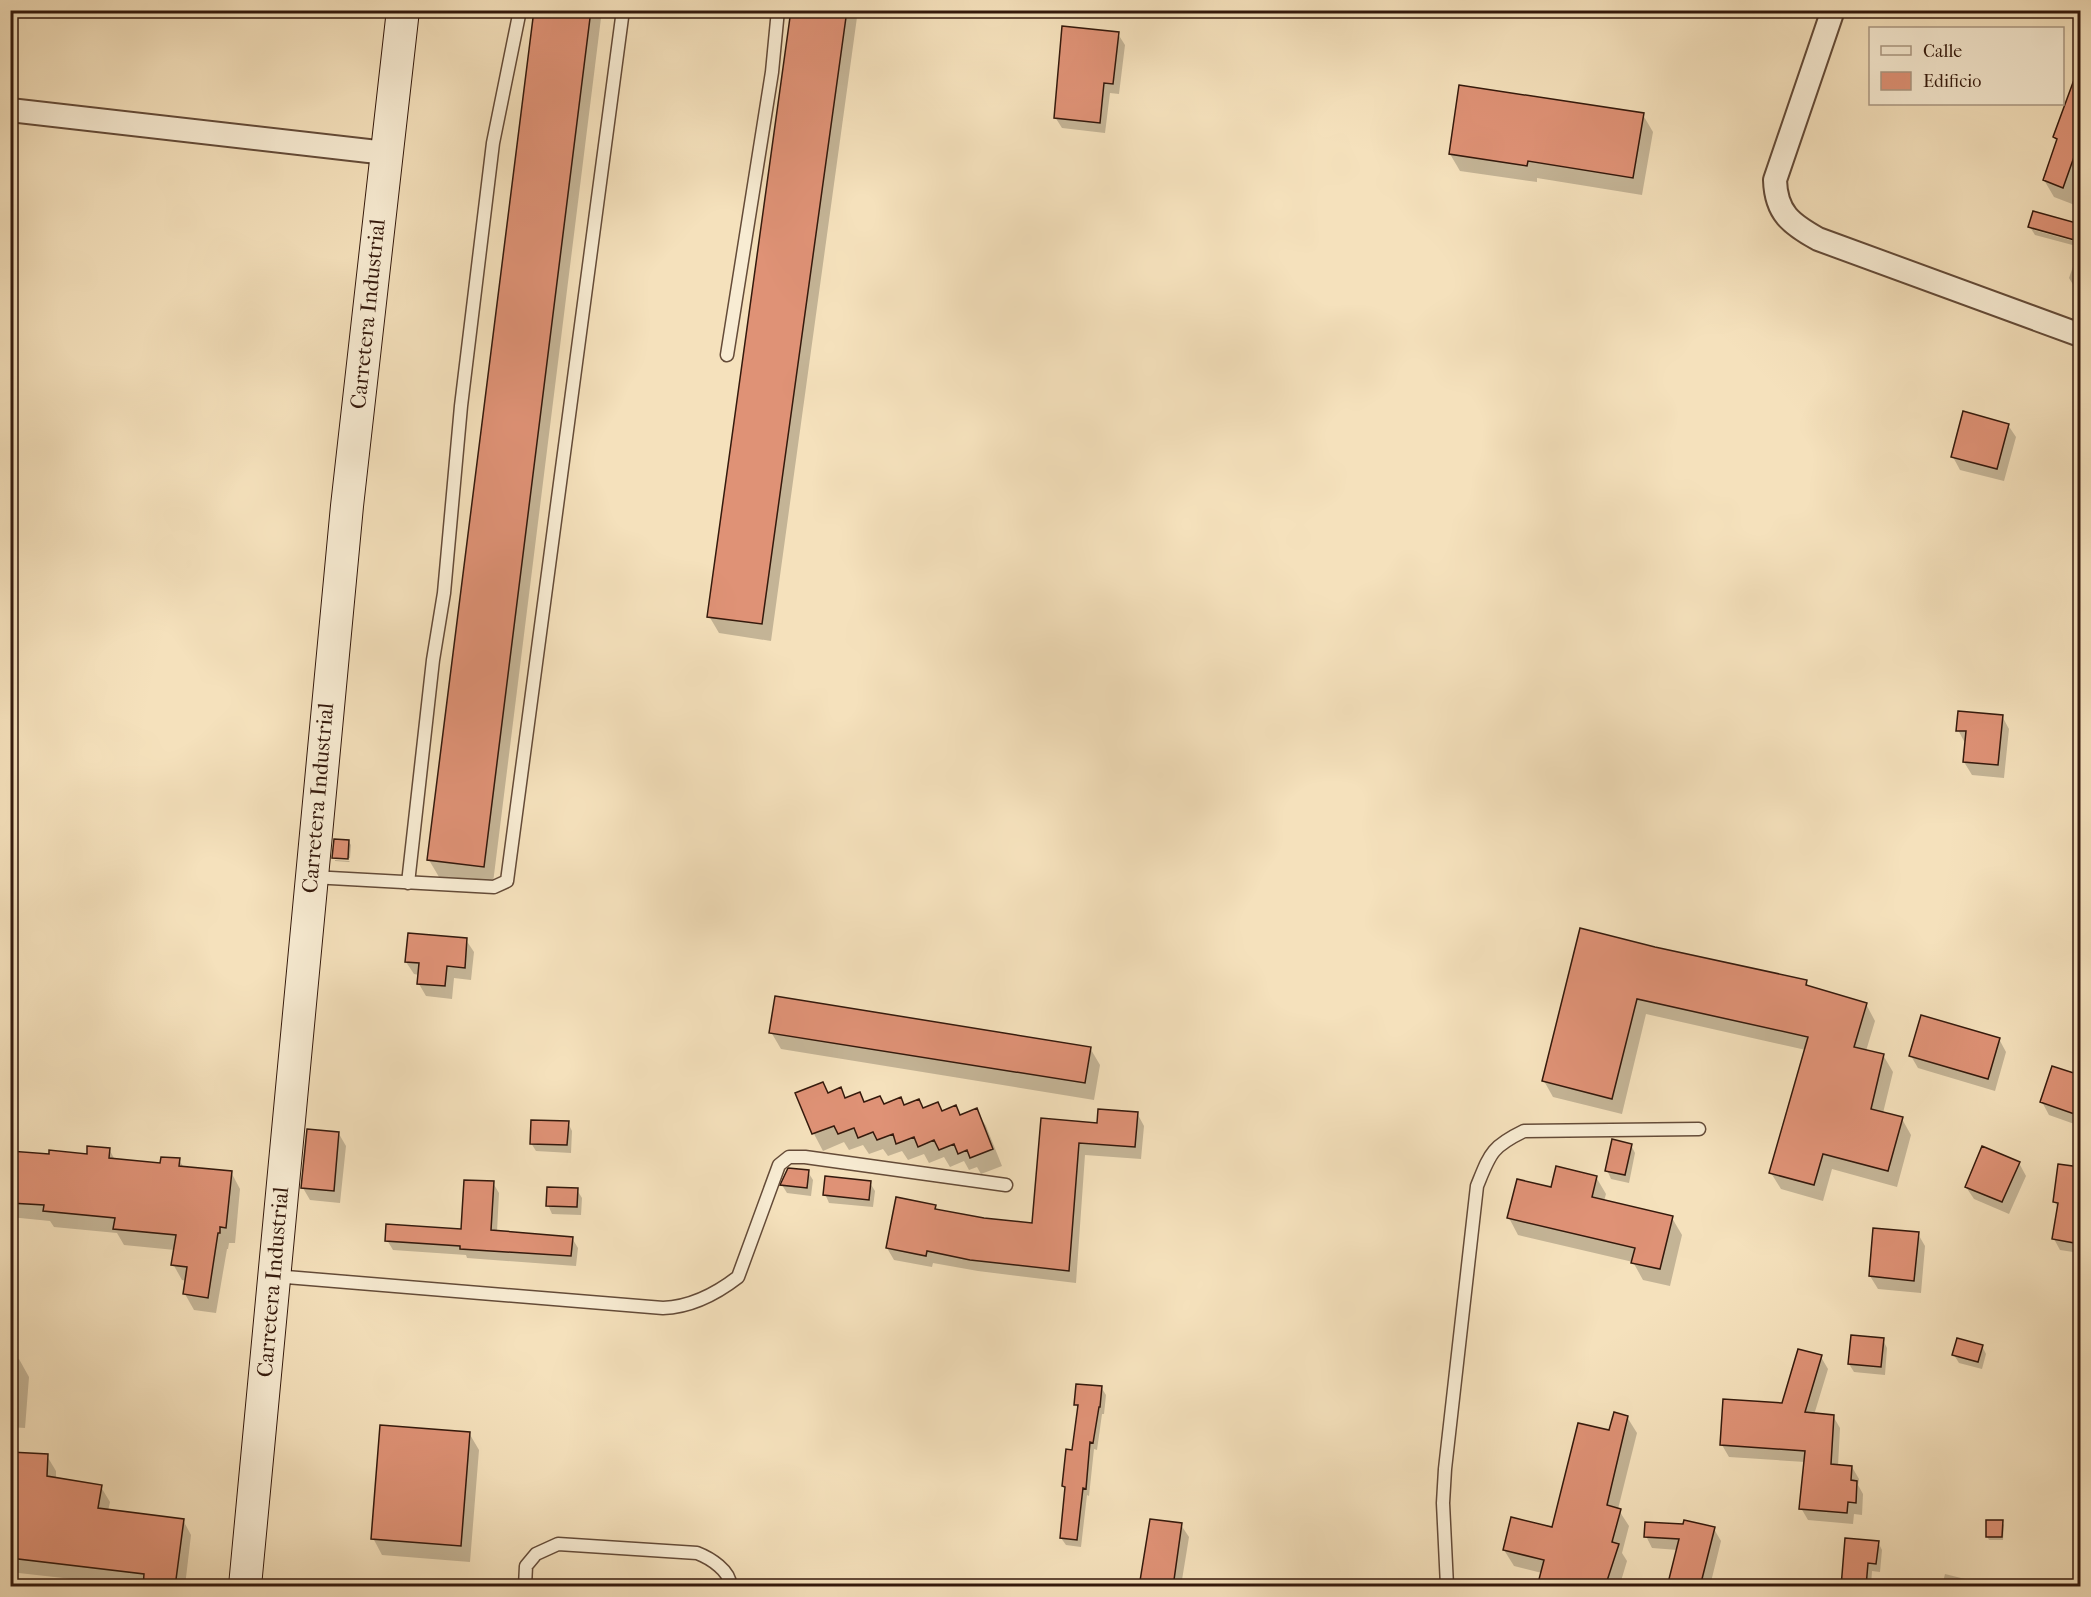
<svg xmlns="http://www.w3.org/2000/svg" width="2091" height="1597" font-family="'IM FELL French Canon',serif">
  <style>
    .shadow { fill: #0003 }
    .building { fill: #df9276; stroke: #34190c; stroke-width: 1.5 }
    .lines { fill: none; stroke-linecap: round; stroke-linejoin: round }
    .service-casing { stroke: #644b38; stroke-width: 15 }
    .minor-casing { stroke: #644b38; stroke-width: 26 }
    .secondary-casing { stroke: #34190c; stroke-width: 34 }
    .service { stroke: #f8ecd3; stroke-width: 12 }
    .minor { stroke: #f8ecd3; stroke-width: 22 }
    .secondary { stroke: #f8ecd3; stroke-width: 32 }
    .labels { text-anchor: middle; dominant-baseline: central; stroke-width: 4.5; stroke-linejoin: round; paint-order: stroke }
    .street-label { font-size: 22px; fill: #34190c; stroke: #f8ecd3 }
  </style>
  <rect width="100%" height="100%" fill="#f5e1bc"/>
  <filter id="stains"><feTurbulence type="fractalNoise" baseFrequency=".00333" numOctaves="4"/><feColorMatrix values="0 0 0 0 .2 0 0 0 0 .09 0 0 0 0 .02 0 0 0 .5 -.17"/></filter>
  <radialGradient id="worn" r=".72"><stop offset=".6" stop-color="#630" stop-opacity="0"/><stop offset="1" stop-color="#630" stop-opacity=".3"/></radialGradient>
  <path class="shadow" d="M535,10H602L493,883L439,877L429,860Z
    M792,10H858L771,641L719,633L709,616Z
    M1118,34L1125,45L1119,94L1110,93L1105,133L1062,128L1055,117Z
    M2080,65V207L2054,197L2044,180L2058,142L2055,137Z
    M1643,115L1653,132L1642,195L1537,178V182L1460,171L1450,154Z
    M2034,213L2080,225V240L2076,234L2034,227V230L2077,242L2080,248V296L2069,278L2080,247L2035,235L2030,227Z
    M2008,425L2016,437L2004,481L1960,470L1953,457Z
    M2080,689V706L2078,702Z
    M2002,716L2009,729L2004,778L1972,775L1964,762L1965,743L1958,730Z
    M349,842L351,845L350,858L333,857Z
    M335,860L350,861L349,862L335,861Z
    M1581,930L1806,982L1810,988L1866,1004L1875,1021L1866,1051L1883,1055L1893,1072L1883,1113L1902,1119L1911,1135L1897,1187L1832,1169L1823,1201L1781,1189L1771,1173L1806,1050L1646,1014L1622,1114L1553,1097L1544,1081Z
    M466,940L474,952L471,980L454,978L452,999L426,996L419,984V975L414,974L406,962Z
    M771,1032L1090,1048L1100,1065L1094,1100L781,1049Z
    M1999,1039L2006,1052L1995,1091L1918,1068L1911,1056Z
    M2053,1068L2080,1077V1126L2049,1115L2042,1102Z
    M840,1089L846,1099L865,1104L942,1112L956,1107L961,1116L976,1110L986,1126L1002,1166L981,1174L977,1167L969,1170L964,1161L950,1167L944,1157L929,1163L924,1154L908,1160L902,1151L888,1156L883,1149L869,1154L863,1145L849,1150L844,1142L823,1151L814,1134L797,1094H828Z
    M1137,1113L1144,1126L1141,1159L1085,1155L1076,1283L978,1271L933,1263L932,1267L894,1260L887,1248L935,1206L938,1211L984,1220L1033,1224L1042,1119L1098,1124Z
    M568,1123L572,1131L571,1153L536,1151L531,1143Z
    M339,1134L346,1146L340,1203L310,1200L303,1188Z
    M1631,1145L1635,1153L1629,1183L1611,1179L1607,1170Z
    M109,1149L115,1160L162,1164L179,1160L184,1168L231,1172L240,1189L235,1243H229L228,1249H227L216,1313L194,1310L185,1294L187,1281L182,1280L173,1264L175,1250L124,1245L117,1233L54,1227L50,1221L10,1217V1152L88,1156Z
    M2019,1163L2026,1176L2009,1214L1974,1199L1966,1187Z
    M2059,1166L2080,1169V1253L2060,1250L2054,1239L2059,1209L2055,1202Z
    M787,1171L808,1172L813,1180L811,1196L787,1193L782,1185Z
    M1596,1177L1606,1194L1604,1201L1672,1218L1682,1235L1670,1286L1643,1280L1633,1262L1518,1235L1509,1218L1552,1188Z
    M493,1183L499,1193L497,1232L572,1238L578,1248L576,1266L467,1258L466,1255L393,1250L387,1240L463,1230Z
    M870,1183L875,1191L873,1207L829,1203L825,1194Z
    M577,1190L582,1198L581,1215L552,1214L548,1205Z
    M1918,1234L1925,1246L1921,1293L1878,1289L1870,1276Z
    M1883,1340L1887,1348L1885,1375L1854,1372L1849,1364Z
    M1982,1346L1986,1354L1982,1369L1959,1363L1954,1355Z
    M1821,1357L1828,1369L1814,1415L1833,1416L1840,1428L1838,1466L1852,1467L1859,1479L1858,1485L1863,1494L1862,1515L1854,1514L1853,1524L1808,1520L1801,1508L1805,1462L1729,1457L1722,1445L1783,1404Z
    M10,1359H19L29,1377L25,1428L10,1427Z
    M1101,1387L1106,1395L1104,1414H1102L1097,1450L1094,1449L1089,1496L1087,1495L1081,1547L1066,1545L1061,1538L1067,1490L1064,1486L1073,1451L1079,1410L1076,1405Z
    M1627,1417L1637,1433L1618,1509L1629,1526L1622,1553L1627,1561L1621,1581L1620,1580L1618,1586H1540L1542,1573L1514,1566L1504,1550L1554,1529L1610,1432Z
    M469,1433L479,1450L470,1562L382,1555L373,1538Z
    M10,1453L47,1456L56,1471V1479L101,1487L110,1502L108,1511L183,1520L191,1535L185,1586H134L10,1572Z
    M2002,1522L2004,1525L2003,1540H1989L1987,1536Z
    M1181,1525L1189,1537L1181,1586H1141Z
    M1714,1529L1721,1541L1710,1586H1669L1678,1550L1652,1548L1646,1536Z
    M1878,1542L1882,1550L1880,1572L1872,1571L1871,1586H1836L1837,1581H1843Z
    M1945,1574L1969,1580L1973,1586H1942Z
    M2079,1574L2080,1586H2078Z"/>
  <path class="building" d="M534,10H591L484,867L427,860Z
    M791,10H847L762,624L707,617Z
    M1062,26L1119,32L1113,84L1104,83L1100,123L1054,118Z
    M2079,66L2080,67V140L2063,188L2043,180L2057,139L2053,137Z
    M1459,85L1644,113L1633,178L1528,161L1527,166L1449,154Z
    M2033,211L2080,224L2078,241L2028,227Z
    M1963,411L2009,424L1997,469L1951,457Z
    M1958,711L2003,715L1998,765L1963,762L1966,731H1956Z
    M334,839L349,840L348,859L332,858Z
    M1580,928L1655,947L1807,980L1806,985L1867,1003L1854,1047L1884,1054L1871,1109L1903,1117L1888,1171L1823,1154L1814,1185L1769,1173L1808,1037L1637,999L1612,1099L1542,1081Z
    M408,933L467,938L465,968L447,966L445,986L417,984L419,963L405,962Z
    M775,996L1091,1047L1085,1083L769,1033Z
    M1921,1015L2000,1038L1988,1079L1909,1056Z
    M2052,1066L2080,1075V1116L2040,1102Z
    M823,1082L828,1093L841,1087L845,1098L860,1092L864,1102L880,1096L884,1104L901,1097L904,1105L919,1099L923,1108L938,1102L942,1111L956,1105L960,1115L977,1108L993,1149L970,1158L967,1150L958,1154L954,1144L939,1150L934,1140L918,1147L914,1137L896,1144L893,1134L877,1140L873,1132L858,1138L854,1128L838,1134L834,1126L812,1134L795,1093Z
    M1098,1109L1138,1112L1135,1147L1079,1143L1069,1271L970,1260L927,1251L926,1256L886,1248L896,1197L936,1205L935,1209L984,1218L1032,1223L1041,1118L1097,1123Z
    M531,1120L569,1121L567,1145L530,1144Z
    M307,1129L339,1132L334,1191L301,1188Z
    M1612,1139L1632,1144L1625,1175L1605,1171Z
    M87,1146L110,1148L109,1158L160,1163L161,1157L180,1158L179,1166L232,1171L226,1228L220,1227V1233H218L208,1298L183,1294L187,1267L171,1265L176,1235L113,1229L115,1218L43,1211L44,1205L10,1203V1151L49,1154V1150L87,1154Z
    M1982,1146L2020,1162L2002,1202L1965,1187Z
    M2058,1164L2080,1167V1244L2052,1239L2058,1203L2053,1202Z
    M1556,1166L1597,1176L1592,1197L1673,1216L1660,1269L1631,1263L1635,1248L1507,1218L1517,1179L1551,1187Z
    M788,1168L809,1170L807,1188L780,1185Z
    M825,1176L871,1181L869,1200L823,1195Z
    M464,1180L494,1181L491,1230L573,1237L571,1256L460,1249V1246L385,1241L386,1224L461,1229Z
    M547,1187L578,1188L577,1207L546,1206Z
    M1873,1228L1919,1232L1914,1281L1869,1276Z
    M1851,1335L1884,1338L1881,1367L1848,1364Z
    M1957,1338L1983,1345L1978,1362L1952,1355Z
    M1798,1349L1822,1355L1805,1412L1834,1415L1831,1464L1852,1466L1851,1480L1857,1481L1856,1503L1848,1502L1847,1513L1799,1509L1805,1451L1720,1445L1723,1399L1782,1403Z
    M1076,1384L1102,1386L1100,1407H1099L1093,1443L1090,1442L1086,1489L1083,1488L1077,1540L1060,1538L1065,1487L1062,1486L1066,1449L1072,1450L1078,1405H1074Z
    M1614,1412L1628,1416L1607,1505L1621,1509L1612,1542L1619,1544L1605,1587H1537L1544,1560L1503,1550L1511,1517L1552,1527L1578,1423L1609,1430Z
    M380,1425L470,1432L461,1546L371,1539Z
    M10,1452L48,1454L47,1476L102,1485L98,1508L184,1519L175,1587H143L144,1574L10,1558V1541L17,1487H10Z
    M1150,1519L1182,1523L1173,1587H1139Z
    M1684,1520L1715,1527L1700,1587H1667L1679,1539L1644,1537L1645,1522L1683,1524Z
    M1986,1520H2003L2002,1537H1986Z
    M1845,1538L1879,1541L1876,1564L1868,1563L1866,1587H1841Z"/>
  <g class="lines">
    <defs>
      <path id="service" d="M727,355L772,72L778,10
        M312,877L494,887L507,881L623,10
        M408,883L433,660L444,593L461,406L493,143L520,10
        M274,1276L663,1308C691,1307 716,1294 738,1277L779,1165L789,1157H805L1006,1185
        M525,1586L526,1566L536,1554L558,1544L697,1553C710,1558 731,1571 730,1586
        M1447,1586L1443,1503L1445,1469L1477,1186C1490,1154 1491,1147 1524,1131L1699,1129"/>
      <path id="minor" d="M1833,10L1775,180C1776,213 1791,224 1818,239L2080,335
        M10,110L386,153"/>
      <path id="secondary" d="M245,1586L347,506L403,10"/>
    </defs>
    <use href="#service" class="service-casing"/>
    <use href="#minor" class="minor-casing"/>
    <use href="#secondary" class="secondary-casing"/>
    <use href="#service" class="service"/>
    <use href="#minor" class="minor"/>
    <use href="#secondary" class="secondary"/>
  </g>
  <g class="labels">
    <g class="street-label">
      <text transform="translate(368 314) rotate(-84)">Carretera Industrial</text>
      <text transform="translate(318 798) rotate(-85)">Carretera Industrial</text>
      <text transform="translate(273 1282) rotate(-85)">Carretera Industrial</text>
    </g>
  </g>
  <rect width="2091" height="1597" fill="none" stroke="#f5e1bc" stroke-width="36"/>
  <rect x="12" y="12" width="2067" height="1573" fill="none" stroke="#34190c" stroke-width="3"/>
  <rect x="18" y="18" width="2055" height="1561" fill="none" stroke="#34190c" stroke-width="1.5"/>
  <rect x="1869" y="27" width="195" height="78" fill="#f8ecd3" stroke="#aa9883" stroke-width="1.5"/>
  <rect x="1881" y="46" width="30" height="9" fill="#f8ecd3" stroke="#aa9883" stroke-width="1.5"/>
  <text x="1923" y="57" font-size="18" fill="#34190c">Calle</text>
  <rect x="1881" y="72" width="30" height="18" fill="#df9276" stroke="#aa9883" stroke-width="1.5"/>
  <text x="1923" y="87" font-size="18" fill="#34190c">Edificio</text>
  <rect width="100%" height="100%" filter="url(#stains)"/>
  <rect width="100%" height="100%" fill="url(#worn)"/>
</svg>
